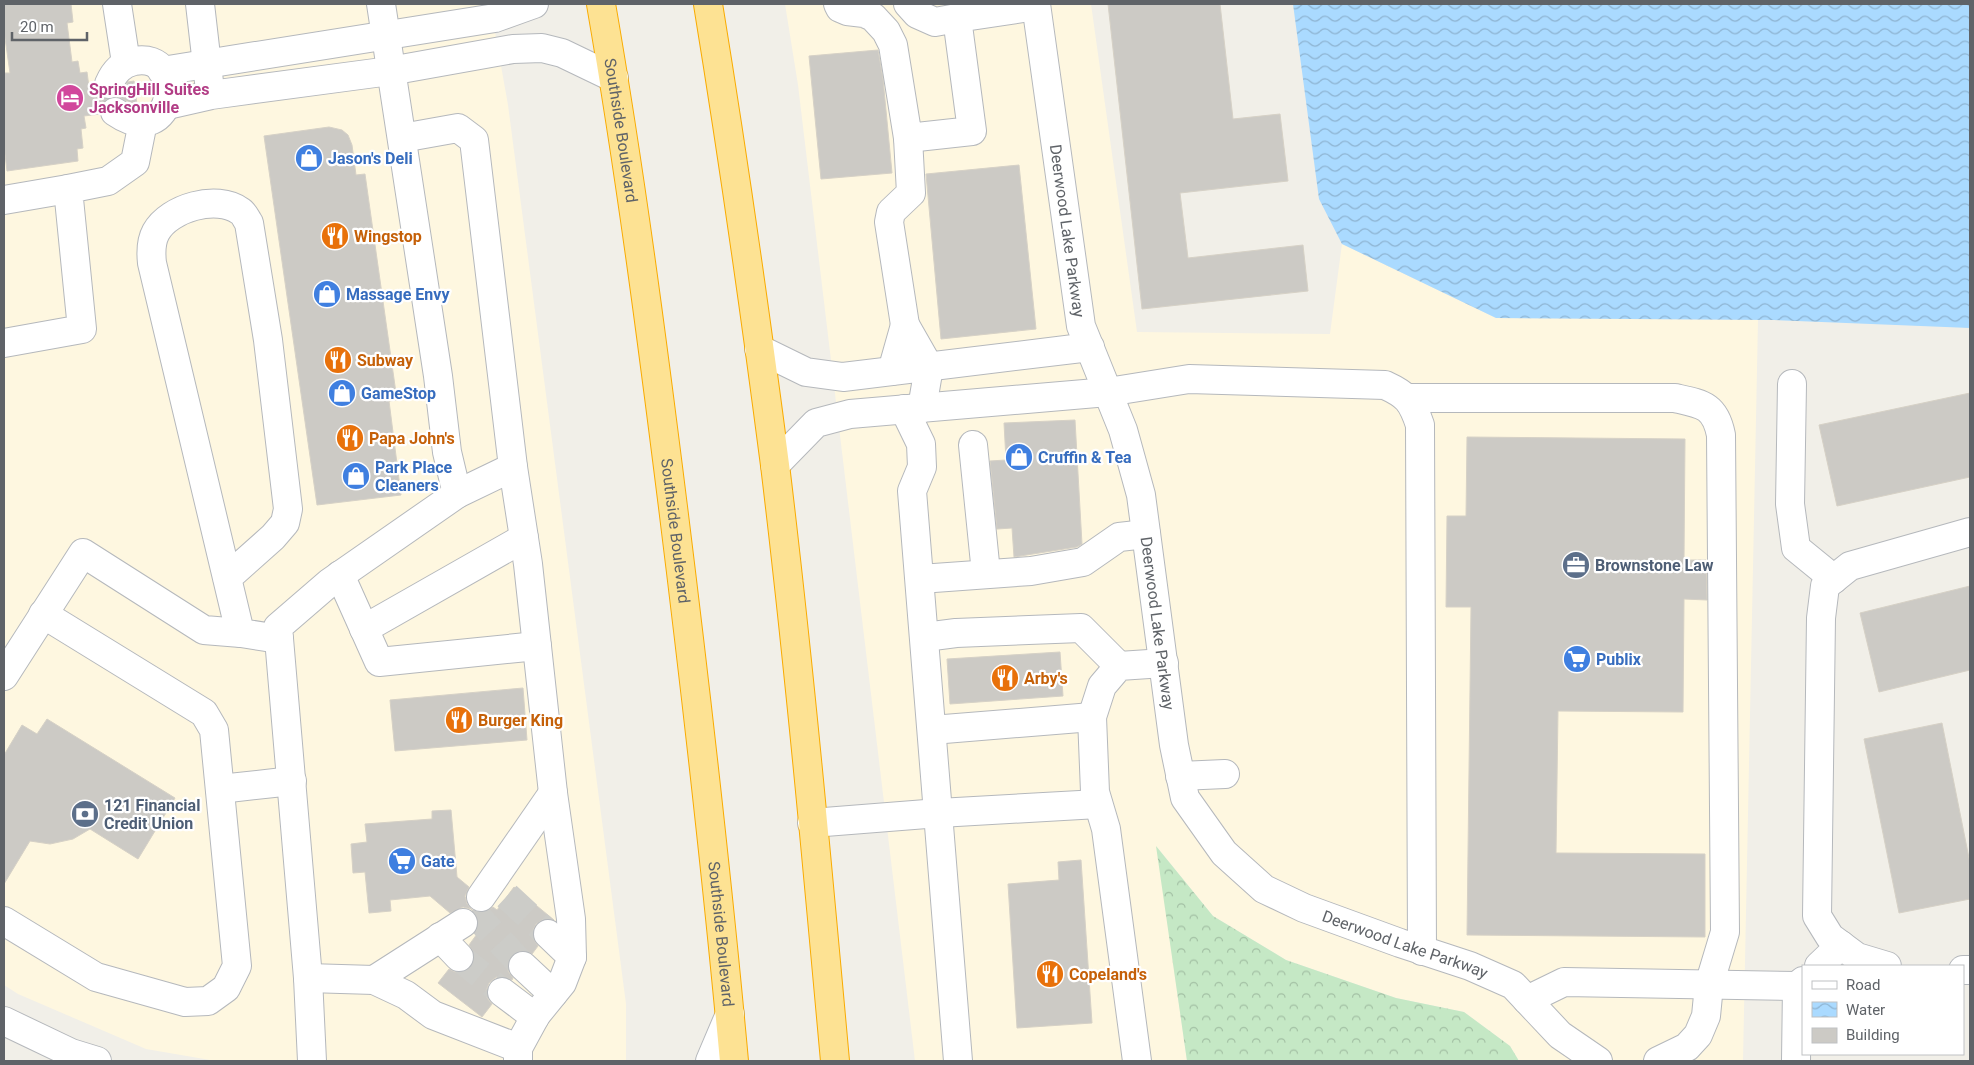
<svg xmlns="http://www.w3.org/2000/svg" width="1974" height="1065" font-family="Roboto,sans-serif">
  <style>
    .commercial { fill: #fef7e0 }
    .forest { fill: url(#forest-crowns) }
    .water { fill: url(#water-waves) }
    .building { fill: #cccac5; stroke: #d6d1c6 }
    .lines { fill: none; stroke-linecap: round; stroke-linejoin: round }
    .minor-tunnel { stroke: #ccccc8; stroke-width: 28; stroke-dasharray: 28 14; stroke-linecap: butt }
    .minor-casing { stroke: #b5b8bc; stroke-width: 30 }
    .highway-casing { stroke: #f9ab00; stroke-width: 30 }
    .minor { stroke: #fff; stroke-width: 28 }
    .highway { stroke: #fde293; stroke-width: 28 }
    .labels { text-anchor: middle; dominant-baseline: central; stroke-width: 4.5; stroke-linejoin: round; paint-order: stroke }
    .hotel-label { font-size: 16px; font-weight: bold; fill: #b23c85; stroke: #fff; text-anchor: start }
    .street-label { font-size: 16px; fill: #5f6368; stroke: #fff }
    .shop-label { font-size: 16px; font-weight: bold; fill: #366cbe; stroke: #fff; text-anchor: start }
    .food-label { font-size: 16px; font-weight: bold; fill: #c56008; stroke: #fff; text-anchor: start }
    .service-label { font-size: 16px; font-weight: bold; fill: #4e5e75; stroke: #fff; text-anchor: start }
  </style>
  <defs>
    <pattern id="forest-crowns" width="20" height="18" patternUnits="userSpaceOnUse" patternTransform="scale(1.25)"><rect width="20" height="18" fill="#c5e8c5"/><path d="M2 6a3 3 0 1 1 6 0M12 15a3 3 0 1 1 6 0" fill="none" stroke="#a3c0a4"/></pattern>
    <pattern id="water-waves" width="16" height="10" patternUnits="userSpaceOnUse" patternTransform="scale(1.25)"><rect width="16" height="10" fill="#aadaff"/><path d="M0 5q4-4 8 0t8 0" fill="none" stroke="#8eb4d2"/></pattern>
  </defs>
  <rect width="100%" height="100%" fill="#f1efe8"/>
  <path class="commercial" d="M4,4H490L508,105L626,1004V1061H216L146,1049L18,994L4,985Z
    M785,4H1091L1137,332L1330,334L1342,244L1496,318L1758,320L1743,1061H1519L1510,1046L1464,1012L1396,998L1286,960L1213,916L1157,847L1187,1061H915L798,85Z"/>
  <path class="forest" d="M1156,846L1213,916L1286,960L1396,998L1464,1012L1510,1046L1519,1061H1187Z"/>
  <path class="water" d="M1293,4H1970V328L1774,320L1496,318L1342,244L1319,199Z"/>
  <path class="building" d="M4,4H71L73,22L67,23L72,62L78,61L80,73L87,72L89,87L94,86L97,93L107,99L101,105L100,114L84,116L86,128L81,129L83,148L77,149L78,161L7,171L4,146V73H10L4,31Z
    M1108,4H1220L1233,119L1280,114L1288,181L1180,193L1188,258L1303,245L1308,291L1142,309Z
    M878,50L883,79L892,173L821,179L809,56Z
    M134,81L137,105L117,97L128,82Z
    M329,127L342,130L348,135L352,145L356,175L365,174L397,400L389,401L401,495L317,505L264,136Z
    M1019,165L1036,329L941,339L926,174Z
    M1970,393V477L1837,506L1819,425Z
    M1075,420L1082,544L1077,547L1014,557L1012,528L997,529L990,461L1006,460L1004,423Z
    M1467,437L1685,439L1684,560H1706L1707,600L1684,599L1683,712L1558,711L1556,853L1705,854V937L1467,935L1471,607H1446L1447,516H1466Z
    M1970,586V670L1879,692L1860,613Z
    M1060,652L1063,696L950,704L947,659Z
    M523,688L527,740L395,751L390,700Z
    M47,719L175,798L138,859L90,829L73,839L50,844L30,841L4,884V755L22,725L37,734Z
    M1942,723L1970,863V899L1899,913L1864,739Z
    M451,810L457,877L469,887L465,896L467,904L472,910L480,913L487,911L493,907L497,910L514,887L554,920L544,919L536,924L533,930V938L538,946L532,954L526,951H519L511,956L508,963V971L513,978L512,980L504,977H496L489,983L486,991L487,998L492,1004L482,1017L438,983L449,969L455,972H463L470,968L474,962V953L469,945L477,934L475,932L479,922L476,914L471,909L463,907L450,913L430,896L390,900L391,911L369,913L365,872L353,873L351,844L367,842L365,824L432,819V811Z
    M1081,860L1092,1023L1017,1028L1008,884L1059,880L1058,862Z"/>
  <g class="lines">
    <path class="minor-tunnel" d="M507,896L548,934
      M472,911L523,966
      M459,957L502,992"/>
    <defs>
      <g id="minor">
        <path d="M117,4L126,63"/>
        <path d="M200,4L209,82"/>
        <path d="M838,4L840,8L847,11L864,13L873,17L886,31L893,45L908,138L972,131L957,18L1036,6"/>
        <path d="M908,4L917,14L935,22L957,18"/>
        <path id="s1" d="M1036,4L1081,326L1123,430L1141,495L1174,745L1185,798L1224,853L1264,889L1304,908L1400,943L1470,966L1513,985L1560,1035L1598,1061"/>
        <path d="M162,71L495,18L534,4"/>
        <path d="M109,84C114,72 121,64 134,61C189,50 176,154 115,112"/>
        <path d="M167,105L211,95L390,71L513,49L542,48L562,53L614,78"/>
        <path d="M402,138L458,128L474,140L513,467L457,494"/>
        <path d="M4,200L68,189"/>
        <path d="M905,325L889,222L891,212L911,193L908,138"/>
        <path d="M4,343L82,329L68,189L108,181L135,162L143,122"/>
        <path d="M759,349L806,372L843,377L1090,347"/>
        <path d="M892,371L905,325L929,367L922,408"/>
        <path d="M1792,384L1790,504L1796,548L1834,579"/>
        <path d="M1409,398H1675C1702,404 1715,405 1721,435L1725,932L1709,985L1706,1016L1698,1035L1687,1047L1658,1061"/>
        <path d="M904,409L921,444L922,467L912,491L958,1061"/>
        <path d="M973,445L986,573"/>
        <path d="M775,465L816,423L850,414L1108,392L1189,379L1385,385C1407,395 1412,401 1420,425L1422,951"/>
        <path d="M513,467L528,564L553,793L571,919L572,957L562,983L536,1015L518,1048V1061"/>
        <path d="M340,575L379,662L537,646"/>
        <path d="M227,578L273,537L285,523L288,509L268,340L249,223C246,219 244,213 240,211C217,194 169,208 156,232C151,241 151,254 152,263L238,624L241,633L279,639"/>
        <path d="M920,579L1031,571L1083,562L1119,537L1146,534"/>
        <path d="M364,629L524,538"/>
        <path d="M925,637L956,633L1081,628L1119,666"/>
        <path d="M4,676L83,553L204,630L241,633"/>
        <path d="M932,730L1092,717"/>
        <path d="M1180,776L1225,774"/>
        <path d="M220,789L292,781"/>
        <path d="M812,823L939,813L1098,804"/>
        <path d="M481,897L553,793"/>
        <path d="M4,921L96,977L185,1002L208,1001L226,988L237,966L214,730L204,713L43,614"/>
        <path d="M548,934L572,957"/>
        <path d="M440,937L459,957"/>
        <path d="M523,966L553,994"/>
        <path d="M1819,966L1841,945"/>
        <path d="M1887,966L1857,957L1830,937L1817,916L1821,618L1825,586L1850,566L1970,532"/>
        <path d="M1963,970H1970"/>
        <path d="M308,978L374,980L406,995L433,1015L518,1048"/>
        <path d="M374,980L463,923"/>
        <path d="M502,992L535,1017"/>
        <path d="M1527,1000L1564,982L1797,986L1803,981"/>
        <path d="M4,1021L71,1053L97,1061"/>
        <path d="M312,1061L308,978L278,627L329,583L457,494L447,452L438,376L381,4"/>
        <path d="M710,1061L730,1014"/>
        <path d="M1137,1061L1106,829L1095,792L1092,717L1102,686L1119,666L1164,663"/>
        <path d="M1796,1061L1797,986"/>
      </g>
      <g id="highway">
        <path id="s2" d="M601,4C630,171 652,339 673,507C696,692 717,876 734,1061"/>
        <path d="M708,4C733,157 755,311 775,465C799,663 817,862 835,1061"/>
      </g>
    </defs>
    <use href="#minor" class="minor-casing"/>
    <use href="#highway" class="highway-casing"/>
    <use href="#minor" class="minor"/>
    <use href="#highway" class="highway"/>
  </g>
  <defs>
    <symbol id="hotel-disc" viewBox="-11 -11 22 22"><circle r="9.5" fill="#d1479c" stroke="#fff"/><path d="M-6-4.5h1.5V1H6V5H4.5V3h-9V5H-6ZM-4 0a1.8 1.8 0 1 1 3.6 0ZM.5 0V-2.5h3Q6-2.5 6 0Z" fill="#fff"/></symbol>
    <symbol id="shop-disc" viewBox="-11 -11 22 22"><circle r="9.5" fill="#3f7fe0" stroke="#fff"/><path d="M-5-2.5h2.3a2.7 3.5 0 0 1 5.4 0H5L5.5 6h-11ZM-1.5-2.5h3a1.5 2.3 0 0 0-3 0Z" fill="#fff"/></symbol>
    <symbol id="restaurant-disc" viewBox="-11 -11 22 22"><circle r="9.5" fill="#e8710a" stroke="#fff"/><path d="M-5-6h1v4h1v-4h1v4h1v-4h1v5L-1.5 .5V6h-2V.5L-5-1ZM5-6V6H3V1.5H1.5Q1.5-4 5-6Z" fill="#fff"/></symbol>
    <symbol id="office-disc" viewBox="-11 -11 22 22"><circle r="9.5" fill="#5c6f8a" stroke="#fff"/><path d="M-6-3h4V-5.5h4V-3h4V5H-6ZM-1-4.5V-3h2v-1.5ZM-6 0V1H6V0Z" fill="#fff"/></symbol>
    <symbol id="supermarket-disc" viewBox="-11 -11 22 22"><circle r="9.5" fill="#3f7fe0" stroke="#fff"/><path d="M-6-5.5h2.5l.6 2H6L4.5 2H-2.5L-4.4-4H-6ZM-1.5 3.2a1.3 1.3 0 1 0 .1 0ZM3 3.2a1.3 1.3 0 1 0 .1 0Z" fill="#fff"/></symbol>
    <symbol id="bank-disc" viewBox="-11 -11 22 22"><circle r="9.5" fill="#5c6f8a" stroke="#fff"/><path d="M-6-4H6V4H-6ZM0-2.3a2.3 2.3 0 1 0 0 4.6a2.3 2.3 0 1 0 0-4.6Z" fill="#fff"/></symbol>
  </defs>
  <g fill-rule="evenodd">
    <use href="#hotel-disc" x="54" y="82" width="32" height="32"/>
    <use href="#shop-disc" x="293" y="142" width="32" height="32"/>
    <use href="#restaurant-disc" x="319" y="220" width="32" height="32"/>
    <use href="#shop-disc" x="311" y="278" width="32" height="32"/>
    <use href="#restaurant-disc" x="322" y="344" width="32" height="32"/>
    <use href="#shop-disc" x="326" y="377" width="32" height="32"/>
    <use href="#restaurant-disc" x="334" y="422" width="32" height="32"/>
    <use href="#shop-disc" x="1003" y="441" width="32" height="32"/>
    <use href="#shop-disc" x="340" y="460" width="32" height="32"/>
    <use href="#office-disc" x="1560" y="549" width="32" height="32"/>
    <use href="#supermarket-disc" x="1561" y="643" width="32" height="32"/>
    <use href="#restaurant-disc" x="989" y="662" width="32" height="32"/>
    <use href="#restaurant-disc" x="443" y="704" width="32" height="32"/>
    <use href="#bank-disc" x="69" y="798" width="32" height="32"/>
    <use href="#supermarket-disc" x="386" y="845" width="32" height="32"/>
    <use href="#restaurant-disc" x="1034" y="958" width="32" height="32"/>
  </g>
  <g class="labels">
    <g class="hotel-label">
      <text x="89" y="89">SpringHill Suites<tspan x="89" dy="18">Jacksonville</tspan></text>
    </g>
    <g class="street-label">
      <text stroke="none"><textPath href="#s2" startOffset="128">Southside Boulevard</textPath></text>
      <text stroke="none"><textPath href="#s1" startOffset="229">Deerwood Lake Parkway</textPath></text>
      <text stroke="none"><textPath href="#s2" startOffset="532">Southside Boulevard</textPath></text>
      <text stroke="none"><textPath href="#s1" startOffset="634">Deerwood Lake Parkway</textPath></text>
      <text stroke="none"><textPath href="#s2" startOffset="938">Southside Boulevard</textPath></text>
      <text stroke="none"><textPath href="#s1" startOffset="1084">Deerwood Lake Parkway</textPath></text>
    </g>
    <g class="shop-label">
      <text x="328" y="158">Jason's Deli</text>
      <text x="346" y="294">Massage Envy</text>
      <text x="361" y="393">GameStop</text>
      <text x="1038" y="457">Cruffin &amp; Tea</text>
      <text x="375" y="467">Park Place<tspan x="375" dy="18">Cleaners</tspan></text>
      <text x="1596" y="659">Publix</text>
      <text x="421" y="861">Gate</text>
    </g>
    <g class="food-label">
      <text x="354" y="236">Wingstop</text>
      <text x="357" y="360">Subway</text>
      <text x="369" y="438">Papa John's</text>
      <text x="1024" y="678">Arby's</text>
      <text x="478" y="720">Burger King</text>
      <text x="1069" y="974">Copeland's</text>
    </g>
    <g class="service-label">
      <text x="1595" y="565">Brownstone Law</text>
      <text x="104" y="805">121 Financial<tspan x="104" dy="18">Credit Union</tspan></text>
    </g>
  </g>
  <rect width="1974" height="1065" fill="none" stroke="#5f6368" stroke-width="10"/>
  <rect x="1802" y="965" width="162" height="90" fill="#ffffff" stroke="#bfc1c3"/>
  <rect x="1812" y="981" width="25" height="8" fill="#ffffff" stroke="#bfc1c3"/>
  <text x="1846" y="990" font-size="15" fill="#5f6368">Road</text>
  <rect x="1812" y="1002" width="25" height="15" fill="url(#water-waves)" stroke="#bfc1c3"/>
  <text x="1846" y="1015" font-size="15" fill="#5f6368">Water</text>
  <rect x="1812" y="1028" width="25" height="15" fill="#cccac5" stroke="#bfc1c3"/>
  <text x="1846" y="1040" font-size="15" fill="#5f6368">Building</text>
  <path d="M12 32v8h75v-8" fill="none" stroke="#5f6368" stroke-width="2.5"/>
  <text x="20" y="32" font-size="15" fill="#5f6368" stroke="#ffffff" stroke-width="4" paint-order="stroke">20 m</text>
</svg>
